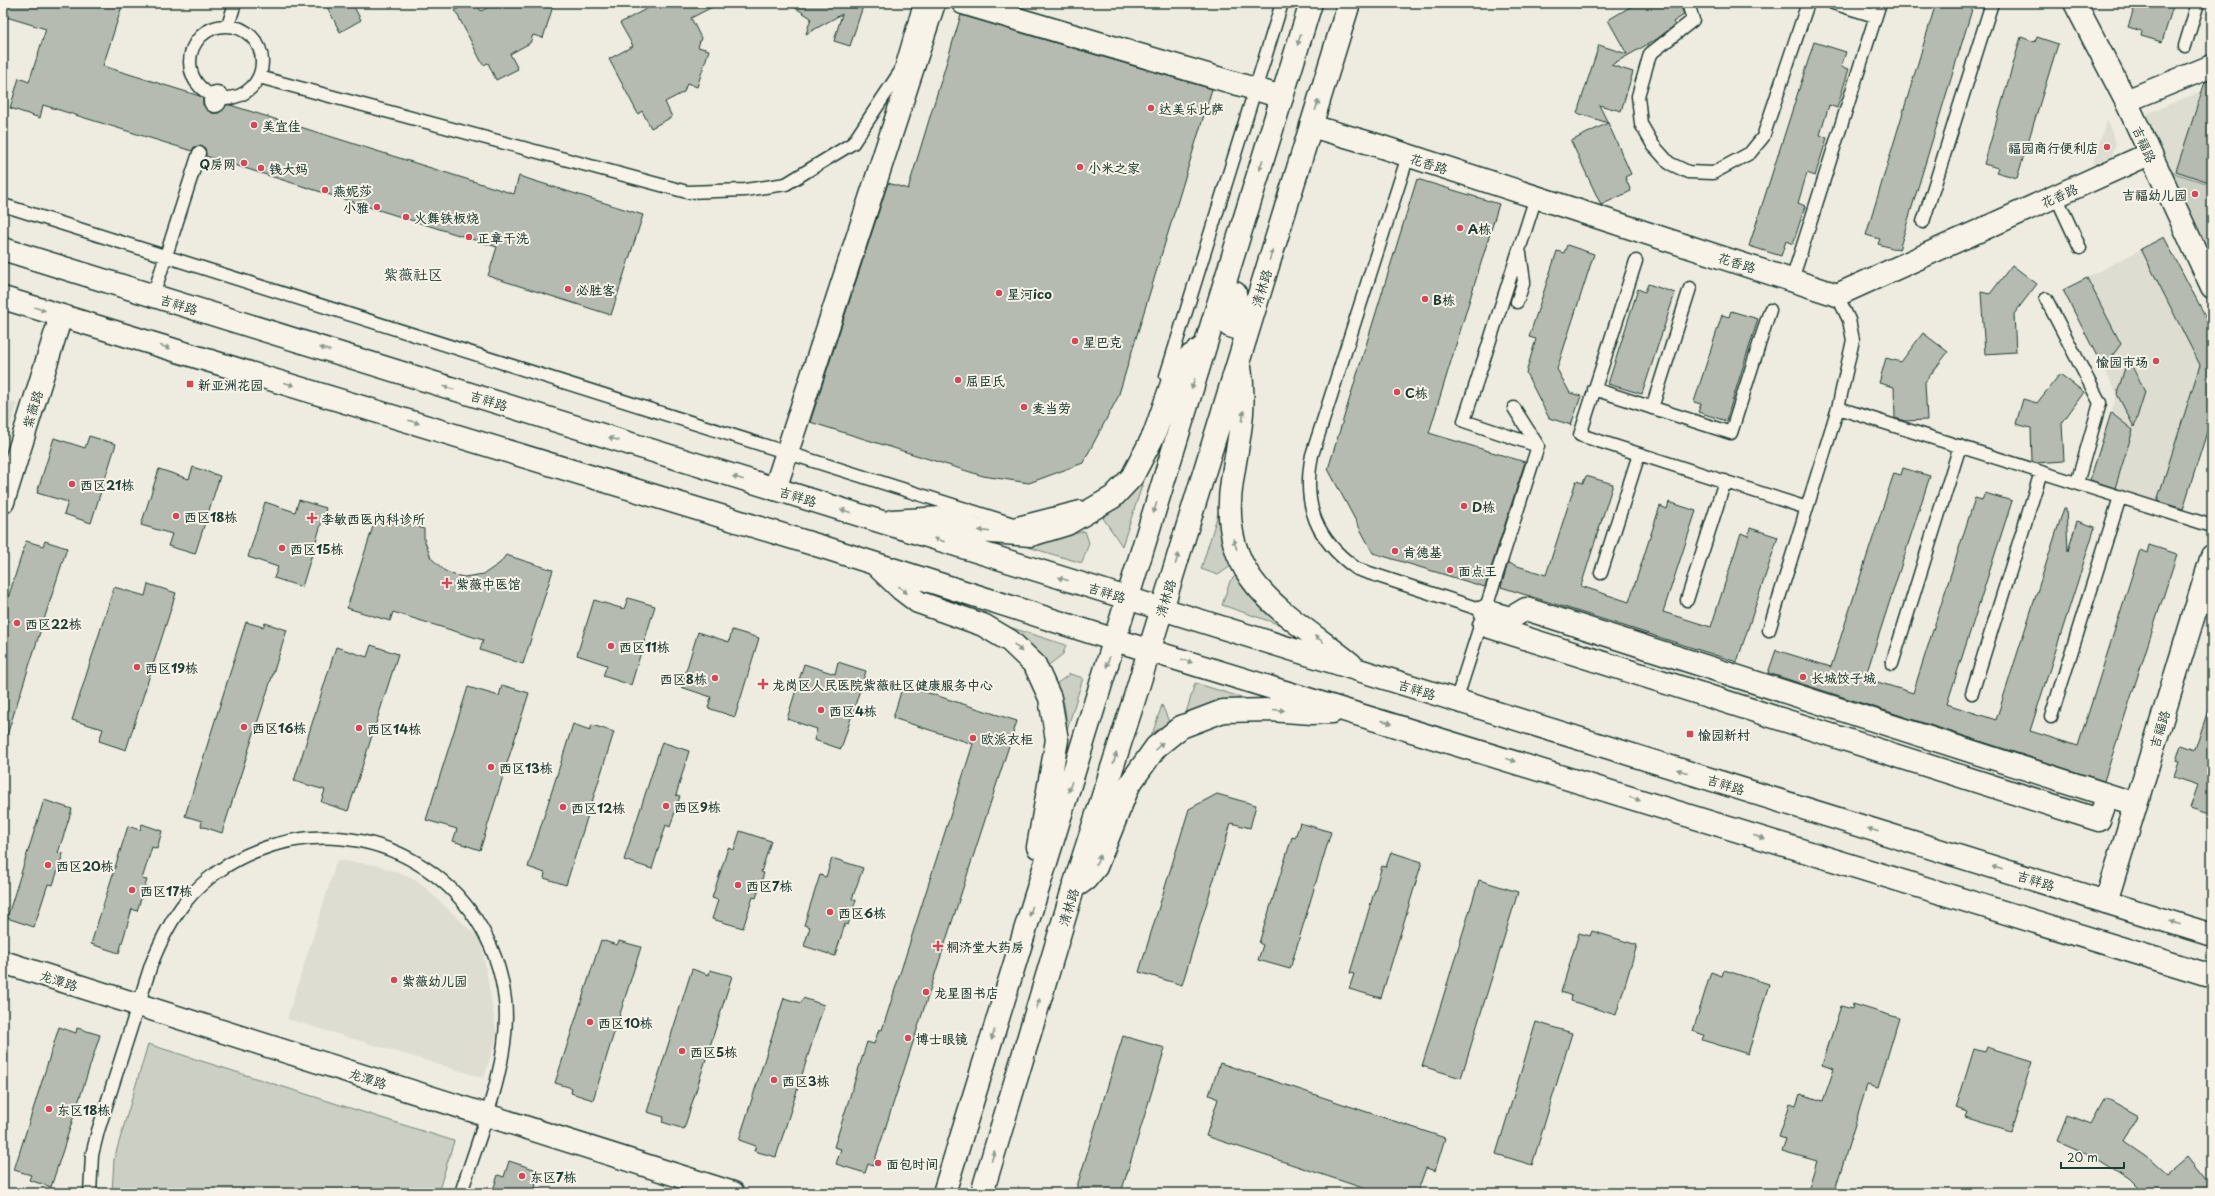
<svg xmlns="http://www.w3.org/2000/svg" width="2215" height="1196" font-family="'Playpen Sans','LXGW WenKai TC',sans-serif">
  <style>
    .built { fill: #ddddd2 }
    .green { fill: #cccfc4; stroke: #76867c }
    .building { fill: #b5bbb0; stroke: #1f3d34 }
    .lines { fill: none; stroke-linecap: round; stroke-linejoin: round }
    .lane-casing { stroke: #1f3d34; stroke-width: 15 }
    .street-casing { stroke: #1f3d34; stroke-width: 25 }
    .secondary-casing { stroke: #1f3d34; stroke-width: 25 }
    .lane { stroke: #f7f3e8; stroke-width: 12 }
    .street { stroke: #f7f3e8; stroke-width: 22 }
    .secondary { stroke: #f7f3e8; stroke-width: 22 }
    .oneway { fill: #8b988e }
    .poi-dot { fill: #d1495b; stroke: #f7f3e8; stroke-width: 1.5 }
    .labels { text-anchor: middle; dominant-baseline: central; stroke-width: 4; stroke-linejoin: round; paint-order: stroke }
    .poi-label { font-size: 13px; font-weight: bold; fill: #1f3d34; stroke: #f7f3e8; text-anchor: start }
    .street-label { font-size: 13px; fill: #1f3d34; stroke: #f7f3e8 }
    .quarter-label { font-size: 15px; fill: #1f3d34; stroke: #f7f3e8 }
  </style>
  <rect width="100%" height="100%" fill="#eeece1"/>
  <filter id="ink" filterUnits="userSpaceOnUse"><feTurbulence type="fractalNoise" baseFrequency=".025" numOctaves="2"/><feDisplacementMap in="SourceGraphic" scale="8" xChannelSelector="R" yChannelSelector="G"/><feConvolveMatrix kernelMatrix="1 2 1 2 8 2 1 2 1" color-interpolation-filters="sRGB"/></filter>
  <g filter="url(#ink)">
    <path class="built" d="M2212,87V265L2145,122L2148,113Z
      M2107,120L2116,143L2112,156L2092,165Z
      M2164,237L2212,329V416L2182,511L2090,481L2117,394L2063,290Z
      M3,399L17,404L3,450Z
      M337,860L377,865L417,880L481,940L497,1035L484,1078L287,1019Z"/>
    <path class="green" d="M2171,172L2212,185V261Z
      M1146,474L1122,546L1103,518L1121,503Z
      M1225,491L1234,564L1218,575L1201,569Z
      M1085,531L1089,543L1082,563L1011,542L1050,540Z
      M1237,574L1304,633L1222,605L1230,581Z
      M1006,626L1066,645L1063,654L1046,667C1035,648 1025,636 1006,626Z
      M1070,674L1083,678L1066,733C1067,714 1065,701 1056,684Z
      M1195,683L1260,703L1185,716Z
      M1162,705L1170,724L1143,761Z
      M148,1044L454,1141L438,1193H112L114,1159Z"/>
    <path class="building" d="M3,3H123L103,66L203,97V105L212,113H219L227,104L514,194L519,176L643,215L611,315L488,276L497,247L206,156L205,148L201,146L194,147L192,151L43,105L40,118L10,108L19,78L29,82L46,29L3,16Z
      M325,3H352L361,20L340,32Z
      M469,3H476L481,11L496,3H554L543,38L533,35L530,43L510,54L518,69L496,80L488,63L483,65L455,10Z
      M657,3H720L691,18L701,38L698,47L709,50L697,87L687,83L684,92L665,102L672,117L651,128L642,111L638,114L609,59L633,46L620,23Z
      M788,3H864L850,46L834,41L842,14L806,34L811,18Z
      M1637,3H1680L1684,15L1673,22L1675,25L1657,39L1611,65L1633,72L1621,111L1599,105L1608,123L1577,113L1599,45L1627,54L1608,20Z
      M1936,3H1974L1899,250L1878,244L1880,239L1866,235Z
      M2136,3H2174L2162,42L2141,36L2142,31L2128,27Z
      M961,15L1212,89L1118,397L1083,463L1029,483L983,476L810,422L888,183L908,189Z
      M2021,37L2035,42L2037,37L2058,44L2017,178L1996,172L1998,168L1984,164Z
      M1814,42L1846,52L1841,67L1849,69L1837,108L1829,105L1820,135L1827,138L1815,176L1807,173L1798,203L1805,206L1793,244L1786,241L1781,256L1749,246Z
      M2212,80V183L2176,171L2205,82Z
      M1608,123L1631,174L1625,177L1631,191L1601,205L1571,141Z
      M1417,179L1499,204L1429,433L1525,462L1485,587L1373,553L1328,469Z
      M2164,237L2212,329V416L2183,509L2157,501L2200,365L2141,249Z
      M1567,245L1594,254L1557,369L1570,393L1581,396L1571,425L1549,418L1526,373L1536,339L1529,337L1557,251L1564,253Z
      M2012,265L2037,284L2014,314L2016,352L1985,354L1981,292L1990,294Z
      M2087,278L2121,344L2103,368L2063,290Z
      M1648,284L1675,293L1642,394L1608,384L1638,289L1645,292Z
      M1731,311L1758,319L1726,421L1698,412L1701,404L1694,402L1722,315L1729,317Z
      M1923,333L1948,352L1925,382L1927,420L1905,421L1895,418L1894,387L1879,383L1886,358L1901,362Z
      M2128,358L2145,392L2134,427L2117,394Z
      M2060,374L2084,392L2062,423L2064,461L2036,463L2032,461L2031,428L2016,424L2023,399L2037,403Z
      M2111,413L2133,430L2115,488L2090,480Z
      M89,436L116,444L91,523L64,514L68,502L37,493L54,438L85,448Z
      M193,467L220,476L195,554L168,546L172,534L141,525L159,469L189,479Z
      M1903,468L1930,476L1865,678L1913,693L1975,498L1982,500L1985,493L2012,501L1947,704L1996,720L2064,508H2066L2068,551L2077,521L2095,527L2030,731L2078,746L2140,550L2147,553L2149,545L2177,554L2104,781L1768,673L1776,650L1831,667L1894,473L1901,475Z
      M1586,476L1613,484L1581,586L1629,602L1660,506L1667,509L1669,502L1696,511L1663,612L1711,627L1741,533L1748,536L1750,528L1778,537L1737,662L1501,587L1508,563L1546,575L1576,481L1583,483Z
      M299,500L326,508L302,587L274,578L278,567L248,557L265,502L295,512Z
      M377,514L424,529V539L431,558L445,571L454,575L464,577L484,574L500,563L506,555L553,570L523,664L480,650L483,640L393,612L390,621L347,608Z
      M26,541L43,546L45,541L67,548L6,738L3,737V614Z
      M148,584L176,593L126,750L99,741L103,729L72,720L114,587L145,596Z
      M628,598L655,606L631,685L603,676L607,665L577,655L594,600L624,609Z
      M246,622L263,627L265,623L287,630L222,833L201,826L202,821L185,816Z
      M732,630L759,638L735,717L708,708L711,697L681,687L698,632L729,642Z
      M371,645L398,654L348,811L321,802L325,790L294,781L336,647L367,657Z
      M838,662L866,671L841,749L814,740L817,729L787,719L804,664L835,674Z
      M502,685L529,693L480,850L453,841L457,829L426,820L468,687L499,696Z
      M903,685L1017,721L873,1166L868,1164L865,1173L836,1164L841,1149L834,1147L867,1042L874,1044L879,1029L882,1030L973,744L893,718Z
      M2209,707L2212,708V815L2190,808L2198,785L2174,777L2179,762L2176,761L2181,745L2195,750Z
      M573,724L590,730L592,725L614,732L566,885L544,878L545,873L528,867Z
      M662,742L689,751L676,795L680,796L670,827L666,825L652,869L624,860Z
      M1217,794L1256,805L1250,828L1231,823L1182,985L1139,972L1189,809Z
      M44,800L72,809L58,853L63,854L53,885L48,884L34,927L7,918Z
      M1300,823L1331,832L1290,969L1258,960L1263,945L1259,943L1292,837L1295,838Z
      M142,824L162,831L157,849L152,847L142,879L147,880L137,911L132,909L119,953L91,944L128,826L140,830Z
      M740,831L771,841L761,872L764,873L756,898L753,897L743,928L712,919L718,900L712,898L728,848L734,850Z
      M1391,852L1422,862L1381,998L1349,989L1354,974L1350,973L1382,866L1386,867Z
      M832,858L863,868L852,899L856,900L848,925L845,924L835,956L804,946L810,927L804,925L820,875L826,877Z
      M1479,880L1518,892L1461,1078L1422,1066Z
      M1592,931L1637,945L1616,1015L1571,1001L1572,996L1561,992L1579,933L1590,936Z
      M601,940L617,945L619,941L641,947L593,1100L571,1093L572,1088L555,1083Z
      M692,969L709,975L710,970L732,976L684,1129L662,1122L664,1117L647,1112Z
      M1724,970L1769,984L1748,1054L1702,1040L1704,1035L1693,1031L1711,972L1722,976Z
      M784,998L801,1003L803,998L824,1005L776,1157L754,1151L756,1146L739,1140Z
      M1853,1004L1899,1018L1878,1088L1867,1085L1834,1193H1807L1817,1161L1782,1151L1786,1139L1779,1137L1790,1104L1796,1106L1800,1094L1823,1101L1834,1069L1822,1065L1841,1006L1852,1009Z
      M1536,1022L1572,1033L1532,1165L1496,1154Z
      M59,1027L76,1033L77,1028L100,1035L51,1187L29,1180L31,1175L14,1170Z
      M1123,1036L1165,1048L1121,1193H1075Z
      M1987,1047L2032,1061L2011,1131L1965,1117L1967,1112L1956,1108L1974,1049L1985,1052Z
      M1220,1063L1445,1138L1435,1171L1426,1168L1417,1193H1378L1206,1136L1218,1099L1209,1095Z
      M2105,1098L2138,1116L2124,1142L2146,1157L2166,1175L2188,1156L2212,1186L2204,1193H2143L2129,1179L2095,1157L2058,1141L2068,1115L2091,1124Z
      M509,1161L540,1171L535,1187L544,1190V1193H492L498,1175L504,1177Z"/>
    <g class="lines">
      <defs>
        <path id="lane" d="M1688,3L1693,20L1650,54L1638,96L1641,124L1653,145L1669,163L1688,172L1713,173L1750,153L1763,137L1808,3
          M1833,3L1875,16
          M190 62a36 36 0 1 1 72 0a36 36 0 1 1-72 0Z
          M228,26L235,3
          M2185,46L2198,3
          M259,77L687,192L745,190L786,184L853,143L900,72L920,3
          M1408,156L1312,455C1302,505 1316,540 1357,569L1485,611
          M2056,196L2080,248
          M1536,197L1464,421L1538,446
          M3,205L1013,524L1080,507
          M1923,222L1992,3
          M1636,261L1580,435L1807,508
          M1792,280L1880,3
          M153,296L199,153
          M2046,299L2100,403L2077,483
          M1517,302L1524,281L1520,253
          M1166,376L1282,3
          M1594,389L1731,433L1770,310
          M1514,408L1538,446
          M1652,408L1690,288
          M1838,408L2212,526
          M1601,573L1639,454
          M1687,600L1725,481
          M1769,630L1838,408L1853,340L1849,320L1837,295
          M1892,664L1960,446
          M1972,693L2041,472
          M1456,701L1538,446
          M2051,717L2120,497
          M90,1193L92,1155L98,1131L151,965C160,942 170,921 186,901C204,879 230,861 256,851C369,806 491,879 505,1000C512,1059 479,1136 461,1193"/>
        <path id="street" d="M963,3L1282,97
          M2075,3L2126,101L2212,287
          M215,101L216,97
          M2126,101L2212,66
          M1311,126L1373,144L1837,295L2149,154
          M775,489L934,3
          M3,502L61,316
          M1485,611L1511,618L1526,609L2136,804
          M1484,625L2099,820L2108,795
          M2106,902L2212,556
          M3,962L733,1193"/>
        <path id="secondary" d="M3,249L2212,935
          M1235,293L1228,317L1230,326L1236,328L1250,305
          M3,298L826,548L1115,640L2212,976
          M1240,367C1247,409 1238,440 1232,481C1216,582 1285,611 1351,664
          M892,521L942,518L979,531L1031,535L1067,524L1113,497L1132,477L1154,435L1176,372L1189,357L1205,346
          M877,566L901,589L918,602L983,625L1010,641L1035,665L1050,698L1057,740L1038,847
          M1079,884L1086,879L1096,867L1129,785L1156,747L1181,727L1223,711L1270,710L1312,713L1332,712
          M944,1193L1311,3
          M982,1193L1073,889L1133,703L1349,3"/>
      </defs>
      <use href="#lane" class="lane-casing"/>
      <use href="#street" class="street-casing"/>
      <use href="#secondary" class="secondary-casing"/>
      <use href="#lane" class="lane"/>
      <use href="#street" class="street"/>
      <use href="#secondary" class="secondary"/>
    </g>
    <defs><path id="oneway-solid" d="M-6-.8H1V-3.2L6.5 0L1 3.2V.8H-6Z"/></defs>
    <g class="oneway">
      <use href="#oneway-solid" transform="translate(1299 40) rotate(107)"/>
      <use href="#oneway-solid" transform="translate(1317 105) rotate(-72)"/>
      <use href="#oneway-solid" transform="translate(1261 165) rotate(107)"/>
      <use href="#oneway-solid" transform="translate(1271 255) rotate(-73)"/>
      <use href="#oneway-solid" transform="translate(40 309) rotate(17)"/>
      <use href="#oneway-solid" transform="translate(165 347) rotate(17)"/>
      <use href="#oneway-solid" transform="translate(325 349) rotate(-163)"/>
      <use href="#oneway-solid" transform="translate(289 384) rotate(17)"/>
      <use href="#oneway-solid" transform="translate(1193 384) rotate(107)"/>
      <use href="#oneway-solid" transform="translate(449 388) rotate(-163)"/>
      <use href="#oneway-solid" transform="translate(1243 416) rotate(-83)"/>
      <use href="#oneway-solid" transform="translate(414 422) rotate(17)"/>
      <use href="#oneway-solid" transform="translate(614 439) rotate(-163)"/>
      <use href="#oneway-solid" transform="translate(738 478) rotate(-163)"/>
      <use href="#oneway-solid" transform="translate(1155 508) rotate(107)"/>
      <use href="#oneway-solid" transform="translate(846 511) rotate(-163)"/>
      <use href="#oneway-solid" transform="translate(984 531) rotate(-173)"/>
      <use href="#oneway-solid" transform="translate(939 540) rotate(-163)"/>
      <use href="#oneway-solid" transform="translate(1235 544) rotate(-108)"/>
      <use href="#oneway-solid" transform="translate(1177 559) rotate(-73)"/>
      <use href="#oneway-solid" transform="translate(1063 579) rotate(-163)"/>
      <use href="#oneway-solid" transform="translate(903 590) rotate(40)"/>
      <use href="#oneway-solid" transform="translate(1319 639) rotate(-145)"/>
      <use href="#oneway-solid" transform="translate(1018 648) rotate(44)"/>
      <use href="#oneway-solid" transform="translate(1187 661) rotate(17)"/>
      <use href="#oneway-solid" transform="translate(1108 662) rotate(107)"/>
      <use href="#oneway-solid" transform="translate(1279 710) rotate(5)"/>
      <use href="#oneway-solid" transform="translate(1387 722) rotate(17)"/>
      <use href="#oneway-solid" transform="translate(1159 746) rotate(-45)"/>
      <use href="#oneway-solid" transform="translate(1115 758) rotate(-72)"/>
      <use href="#oneway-solid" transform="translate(1511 760) rotate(17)"/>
      <use href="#oneway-solid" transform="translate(1682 771) rotate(-163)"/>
      <use href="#oneway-solid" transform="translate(1070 787) rotate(107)"/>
      <use href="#oneway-solid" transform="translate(1635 799) rotate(17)"/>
      <use href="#oneway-solid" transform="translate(1873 830) rotate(-163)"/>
      <use href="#oneway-solid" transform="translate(1759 837) rotate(17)"/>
      <use href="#oneway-solid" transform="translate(1098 860) rotate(-68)"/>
      <use href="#oneway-solid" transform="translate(1997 868) rotate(-163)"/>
      <use href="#oneway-solid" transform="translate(1031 911) rotate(107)"/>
      <use href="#oneway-solid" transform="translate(2175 923) rotate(-163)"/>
      <use href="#oneway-solid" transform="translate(1038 1004) rotate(-73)"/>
      <use href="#oneway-solid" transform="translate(993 1035) rotate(107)"/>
      <use href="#oneway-solid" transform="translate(993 1156) rotate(-73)"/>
    </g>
  </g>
  <g class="poi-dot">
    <circle cx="1151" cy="108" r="4"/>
    <circle cx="254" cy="125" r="4"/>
    <circle cx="2107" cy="147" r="4"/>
    <circle cx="244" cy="163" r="4"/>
    <circle cx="1080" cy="167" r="4"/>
    <circle cx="261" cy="168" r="4"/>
    <circle cx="325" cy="190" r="4"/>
    <circle cx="2195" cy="194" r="4"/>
    <circle cx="377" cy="207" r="4"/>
    <circle cx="406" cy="217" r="4"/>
    <circle cx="1460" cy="228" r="4"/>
    <circle cx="469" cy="237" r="4"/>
    <circle cx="568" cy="289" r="4"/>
    <circle cx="999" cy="293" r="4"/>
    <circle cx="1425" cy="299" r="4"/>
    <circle cx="1075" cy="341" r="4"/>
    <circle cx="2156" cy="361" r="4"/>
    <circle cx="958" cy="380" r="4"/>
    <rect x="186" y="380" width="8" height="8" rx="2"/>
    <circle cx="1397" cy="392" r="4"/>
    <circle cx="1024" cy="407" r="4"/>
    <circle cx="72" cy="484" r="4"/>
    <circle cx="1464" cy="506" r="4"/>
    <circle cx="176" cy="516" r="4"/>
    <path d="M310 512h4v4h4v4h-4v4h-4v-4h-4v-4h4z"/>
    <circle cx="282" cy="548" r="4"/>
    <circle cx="1395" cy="551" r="4"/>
    <circle cx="1450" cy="570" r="4"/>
    <path d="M445 577h4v4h4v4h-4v4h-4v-4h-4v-4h4z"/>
    <circle cx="17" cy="623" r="4"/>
    <circle cx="611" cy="646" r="4"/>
    <circle cx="137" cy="667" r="4"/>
    <circle cx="1803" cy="677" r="4"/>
    <circle cx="715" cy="678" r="4"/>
    <path d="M761 678h4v4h4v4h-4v4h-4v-4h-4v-4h4z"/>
    <circle cx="821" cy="710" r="4"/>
    <circle cx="244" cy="727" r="4"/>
    <circle cx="359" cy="728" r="4"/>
    <rect x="1686" y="730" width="8" height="8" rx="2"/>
    <circle cx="973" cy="738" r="4"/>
    <circle cx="491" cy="767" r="4"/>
    <circle cx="666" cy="806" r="4"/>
    <circle cx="563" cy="807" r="4"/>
    <circle cx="48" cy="865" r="4"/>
    <circle cx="738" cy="885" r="4"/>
    <circle cx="132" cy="890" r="4"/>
    <circle cx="830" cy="912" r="4"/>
    <path d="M936 940h4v4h4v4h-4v4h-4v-4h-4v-4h4z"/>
    <circle cx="394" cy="980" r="4"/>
    <circle cx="926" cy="992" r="4"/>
    <circle cx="590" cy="1022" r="4"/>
    <circle cx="908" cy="1038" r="4"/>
    <circle cx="682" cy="1051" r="4"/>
    <circle cx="774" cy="1080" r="4"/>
    <circle cx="49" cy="1109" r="4"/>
    <circle cx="878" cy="1163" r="4"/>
    <circle cx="522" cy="1176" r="4"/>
  </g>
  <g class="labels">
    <g class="poi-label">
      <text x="1159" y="108">达美乐比萨</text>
      <text x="262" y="125">美宜佳</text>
      <text x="2099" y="147" text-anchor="end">福园商行便利店</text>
      <text x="236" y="163" text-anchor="end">Q房网</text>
      <text x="1088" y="167">小米之家</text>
      <text x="269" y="168">钱大妈</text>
      <text x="333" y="190">燕妮莎</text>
      <text x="2187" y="194" text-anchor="end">吉福幼儿园</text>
      <text x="369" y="207" text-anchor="end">小雅</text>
      <text x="414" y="217">火舞铁板烧</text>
      <text x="1468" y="228">A栋</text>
      <text x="477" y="237">正章干洗</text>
      <text x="576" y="289">必胜客</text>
      <text x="1007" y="293">星河ico</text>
      <text x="1433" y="299">B栋</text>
      <text x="1083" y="341">星巴克</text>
      <text x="2148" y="361" text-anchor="end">愉园市场</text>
      <text x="966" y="380">屈臣氏</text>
      <text x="198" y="384">新亚洲花园</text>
      <text x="1405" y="392">C栋</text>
      <text x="1032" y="407">麦当劳</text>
      <text x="80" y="484">西区21栋</text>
      <text x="1472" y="506">D栋</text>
      <text x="184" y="516">西区18栋</text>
      <text x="321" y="518">李敏西医内科诊所</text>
      <text x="290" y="548">西区15栋</text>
      <text x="1403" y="551">肯德基</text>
      <text x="1458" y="570">面点王</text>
      <text x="456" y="583">紫薇中医馆</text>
      <text x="25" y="623">西区22栋</text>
      <text x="619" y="646">西区11栋</text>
      <text x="145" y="667">西区19栋</text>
      <text x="1811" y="677">长城饺子城</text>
      <text x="707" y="678" text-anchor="end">西区8栋</text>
      <text x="772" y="684">龙岗区人民医院紫薇社区健康服务中心</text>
      <text x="829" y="710">西区4栋</text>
      <text x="252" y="727">西区16栋</text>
      <text x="367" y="728">西区14栋</text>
      <text x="1698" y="734">愉园新村</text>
      <text x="981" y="738">欧派衣柜</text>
      <text x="499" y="767">西区13栋</text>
      <text x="674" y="806">西区9栋</text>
      <text x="571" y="807">西区12栋</text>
      <text x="56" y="865">西区20栋</text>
      <text x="746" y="885">西区7栋</text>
      <text x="140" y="890">西区17栋</text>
      <text x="838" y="912">西区6栋</text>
      <text x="946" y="946">桐济堂大药房</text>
      <text x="402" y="980">紫薇幼儿园</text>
      <text x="934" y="992">龙星图书店</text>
      <text x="598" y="1022">西区10栋</text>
      <text x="916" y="1038">博士眼镜</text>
      <text x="690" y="1051">西区5栋</text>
      <text x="782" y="1080">西区3栋</text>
      <text x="57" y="1109">东区18栋</text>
      <text x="886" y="1163">面包时间</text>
      <text x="530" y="1176">东区7栋</text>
    </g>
    <g class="street-label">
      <text transform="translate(2145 144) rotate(66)">吉福路</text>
      <text transform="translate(1429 163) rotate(18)">花香路</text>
      <text transform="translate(2059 195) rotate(-24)">花香路</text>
      <text transform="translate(1737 262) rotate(18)">花香路</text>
      <text transform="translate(1261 288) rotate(-73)">清林路</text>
      <text transform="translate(179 304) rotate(17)">吉祥路</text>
      <text transform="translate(489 400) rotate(17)">吉祥路</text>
      <text transform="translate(32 409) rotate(-73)">紫薇路</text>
      <text transform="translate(798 496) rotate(17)">吉祥路</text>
      <text transform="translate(1107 592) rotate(17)">吉祥路</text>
      <text transform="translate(1165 598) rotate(-73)">清林路</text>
      <text transform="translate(1417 689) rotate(17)">吉祥路</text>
      <text transform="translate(2159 729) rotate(-73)">吉福路</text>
      <text transform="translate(1726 784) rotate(17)">吉祥路</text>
      <text transform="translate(2036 880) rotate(17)">吉祥路</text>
      <text transform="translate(1068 907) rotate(-73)">清林路</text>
      <text transform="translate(59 980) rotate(18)">龙潭路</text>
      <text transform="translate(368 1078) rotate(18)">龙潭路</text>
    </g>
    <g class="quarter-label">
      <text x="413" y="273">紫薇社区</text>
    </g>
  </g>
  <rect width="2215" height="1196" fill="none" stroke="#f7f3e8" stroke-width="16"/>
  <rect x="8" y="8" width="2199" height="1180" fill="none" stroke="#1f3d34" stroke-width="1.5" filter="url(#ink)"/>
  <path d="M2061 1162v6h63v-6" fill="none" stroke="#1f3d34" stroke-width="2"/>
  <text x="2067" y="1162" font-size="12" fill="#1f3d34" stroke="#f7f3e8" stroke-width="3" paint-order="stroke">20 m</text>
</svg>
